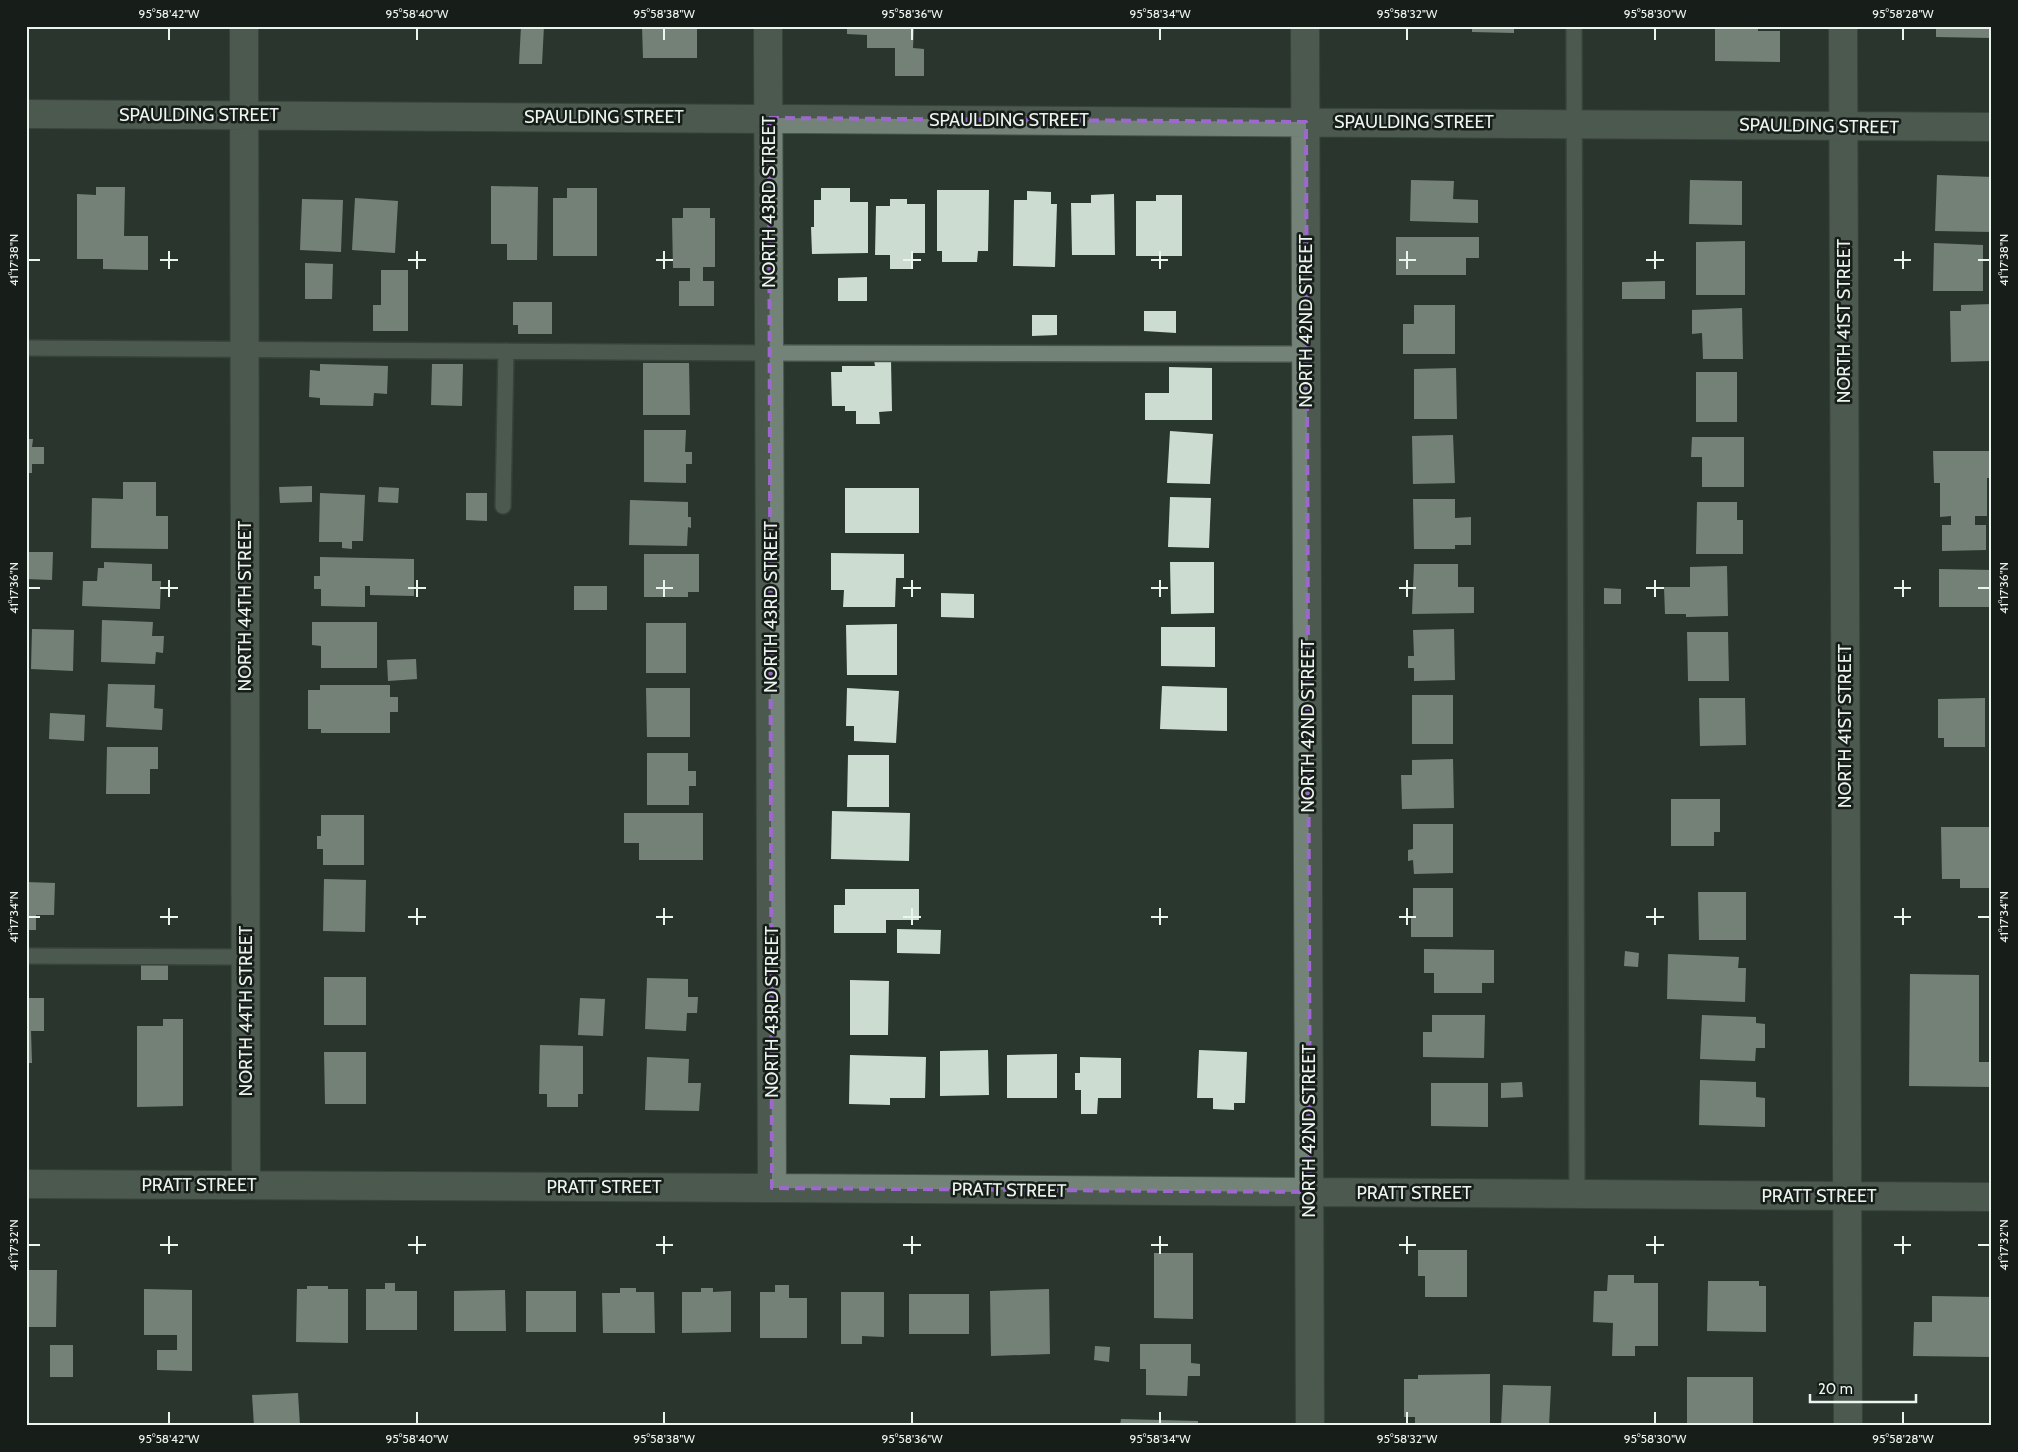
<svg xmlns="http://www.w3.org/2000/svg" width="2018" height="1452" font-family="Cabin,sans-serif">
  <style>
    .building { fill: #ccdcd0 }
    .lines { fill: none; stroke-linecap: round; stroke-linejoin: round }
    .lane-casing { stroke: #46524a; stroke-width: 18 }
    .street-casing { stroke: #46524a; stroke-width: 30 }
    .lane { stroke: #748378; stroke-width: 15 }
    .street { stroke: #748378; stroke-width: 28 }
    .marked { fill: none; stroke: #9d68cd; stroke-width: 4; stroke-dasharray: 10 6; stroke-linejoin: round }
    .ticks { fill: none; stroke: #ebf4ee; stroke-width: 2 }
    .labels { text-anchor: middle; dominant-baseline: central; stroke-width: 5; stroke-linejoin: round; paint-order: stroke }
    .street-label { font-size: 18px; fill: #ebf4ee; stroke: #171d19 }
    .neatline { fill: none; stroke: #ebf4ee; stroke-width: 2 }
    .ticks-label { font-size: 12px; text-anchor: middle; fill: #ebf4ee }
  </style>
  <rect width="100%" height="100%" fill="#2a372e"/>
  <path class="building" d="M521,26H544L542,64H519Z
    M642,26L697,28V58H643Z
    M847,26H914L913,48L924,49V76H895V48H867V35L847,34Z
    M1472,26H1514V33L1472,32Z
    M1715,26H1758V31H1780V62L1715,61Z
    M1936,26H1991V38L1936,37Z
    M1937,175L1992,177V232L1935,231Z
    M1411,180L1454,181L1453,199L1478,200V223L1410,221Z
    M1690,180L1742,181V225L1689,224Z
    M491,186L538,187L537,260H507V244H491Z
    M96,187H125L124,236H148V270L103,269V259H77V194L96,195Z
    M567,188H597V256H553V198H567Z
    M821,188H850V202H868V253L812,254L811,227H814V200H821Z
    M937,190H989L988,251H978L977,262H942V251H937Z
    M1027,191L1051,192V204H1057L1055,267L1013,266L1014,200H1027Z
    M1114,194L1115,255H1072L1071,203H1091V195Z
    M1156,195H1182V256H1136V201H1156Z
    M355,198L398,201L395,253L352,250Z
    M302,199L343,200L341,252L300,250Z
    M890,199H907V204H925V253H913V269H890V255H875L876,206H890Z
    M683,208H710V218H715V267H703V281H714V306H679V281H690V268H673L672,218H683Z
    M1396,237H1479V258H1466V275H1396Z
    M1745,241V295H1696V242Z
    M1934,243L1983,245V291H1933Z
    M305,263L333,264L332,299H305Z
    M381,270H408V331H373V305H381Z
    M867,277V301H838V278Z
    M1665,281V299H1622V282Z
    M513,302H552V334H518V325H513Z
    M1992,304V361L1951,362L1950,311H1961V305Z
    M1414,305H1455V354H1403V324H1414Z
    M1742,308L1743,359H1703L1702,333L1692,334V310Z
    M1144,311H1176V333L1144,331Z
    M1032,315H1057V335L1032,336Z
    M874,360H891L892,411L879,412L880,424H856V411H845V406H832L831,372H842V366H875Z
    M643,363H689L690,415H643Z
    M320,364L388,366L387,394L374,393L373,406L320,405V398L309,397L310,370L320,371Z
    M432,364H463L462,406L431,405Z
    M1169,367L1212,368V420H1145V393H1169Z
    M1456,368L1457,419H1414V369Z
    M1696,372H1737V422H1696Z
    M644,430H686L685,452H692V464H686V483L644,482Z
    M1170,431L1213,434L1210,484L1167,483Z
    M1453,435L1455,483L1413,484L1412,436Z
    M1692,437H1744V487H1702V457H1691Z
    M26,439H33L32,447H44V464H32V473H26Z
    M1933,451H1992V478H1987V516H1975V525H1986V550L1942,551V525H1951V516L1940,517V483H1934Z
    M123,482H156V516H168V549L91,548L92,498L123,499Z
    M312,486V502L280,503L279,487Z
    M379,487L399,488L398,503L378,502Z
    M845,488H919V533H845Z
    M320,493L365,495L363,541H352V549L342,548V542H319Z
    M466,493H487V521L466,520Z
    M1170,497L1211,498L1209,548L1168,547Z
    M1413,499H1455V518L1471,517V545H1455V549H1414Z
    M630,500L688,502V517H691V528L688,527L687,546L629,545Z
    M1697,502H1737V520H1743V554H1696Z
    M26,552H53L52,580L26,579Z
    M831,553L904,554V578H896L895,607H843L844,590H831Z
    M644,554H699V592H688V597H644Z
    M320,557L414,559V596L370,595V586H365V607L321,606V589H314V576H320Z
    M104,562L152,564V581H161L160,609L82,606L83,581H97L98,568H104Z
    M1170,562H1214V613L1171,614Z
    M1414,564H1458V587H1474V613L1412,614Z
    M1727,566L1728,616L1686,617V614H1665L1664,587H1690V567Z
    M1939,569L1992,570V607H1939Z
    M574,586H607V610H574Z
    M1604,588L1621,589V604H1604Z
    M941,593L974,594V618L941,617Z
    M102,620L153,622L152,636H164L163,653L156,652L155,664L101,662Z
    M312,622H377V668H321V646L312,645Z
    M646,623H686V673H646Z
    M897,624V675H847L846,625Z
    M1161,627H1215V667L1161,666Z
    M32,629L74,630L73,671L31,669Z
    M1454,629L1455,680L1414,681V668H1408V656H1414L1413,630Z
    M1687,632H1728L1729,681H1688Z
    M416,659L417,679L388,681L387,660Z
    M108,684L155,685L154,708L163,709L162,730L106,727Z
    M320,685H390V697H398V712H390V733H321V729H308V690H320Z
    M1162,686L1227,688V731L1160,729Z
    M646,688H690V737H647Z
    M847,688L899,691L896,743L854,741V726H846Z
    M1412,695H1453V744H1412Z
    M1699,698H1745L1746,745L1700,746Z
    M1985,698V747H1944V738H1938V699Z
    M50,713L85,715L84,741L49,739Z
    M107,747H158V769H150V794H106Z
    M647,753H688V771H696V786H689V805H647Z
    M848,755H889V807H847Z
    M1453,759L1454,808L1402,809L1401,775H1412V760Z
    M1671,799H1720V832H1714V846H1671Z
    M832,811L910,813L909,861L831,859Z
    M624,813H703V860H639V843H624Z
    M321,815H364V865H323V849H317V836H321Z
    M1413,824H1453V873L1414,874L1413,860L1408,861V850L1413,849Z
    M1941,827H1991V888H1960V879H1942Z
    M324,879L366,880L365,932L323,931Z
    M26,882L55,883L54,915H36V930H26Z
    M1413,888H1453V937H1411V917H1413Z
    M845,889H919V920H886V933H834V905H845Z
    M1698,892H1746V940H1699Z
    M897,929L941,930L940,954L897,953Z
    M1424,949L1494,950V983H1482V993H1434V973H1424Z
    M1625,951L1639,953L1638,967L1624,966Z
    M1668,954L1739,957L1738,968H1746L1745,1002L1667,999Z
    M141,962L168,963V980H141Z
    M1910,974L1979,975V1062H1992V1087L1909,1086Z
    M324,977H366V1025H324Z
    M647,978L688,979V997H698L697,1013H687L686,1031L645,1029Z
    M850,980L889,981L888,1035H850Z
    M26,998H44V1031H31L32,1063H26Z
    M580,998L605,999L603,1036L578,1035Z
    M1432,1015H1485L1484,1058L1423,1057V1032H1432Z
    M1702,1015L1756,1017V1023L1765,1024V1048H1756L1755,1061L1700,1059Z
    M163,1019H183V1106L137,1107V1026H163Z
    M540,1045L583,1046V1094H578V1107H547V1094H539Z
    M988,1050L989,1095L940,1096V1051Z
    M1199,1050L1247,1052L1245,1103H1234V1110L1213,1109V1098H1197Z
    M324,1052H366V1104H325Z
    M1057,1054V1098H1007V1055Z
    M850,1055L926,1057L925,1098H890V1105L849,1104Z
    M647,1057L689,1059L688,1083H701L699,1111L645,1110Z
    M1080,1057L1121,1058V1098H1098L1097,1114H1081V1090H1075V1073H1080Z
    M1700,1080L1756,1082V1097L1765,1098V1127L1699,1125Z
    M1522,1082L1523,1097L1501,1098V1083Z
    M1431,1083H1488V1127L1431,1126Z
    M1418,1250H1467V1297H1425V1276H1418Z
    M1154,1253H1193V1319L1154,1318Z
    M29,1270H57L56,1327H26V1277L29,1278Z
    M1608,1275H1634V1283H1658V1346H1635V1356H1612L1613,1323L1593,1322L1594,1291H1607Z
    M1708,1281H1759V1286H1766V1332L1707,1331Z
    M385,1283H395V1291H417V1330H366V1289H385Z
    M775,1285H789V1298H807V1338H760V1292H775Z
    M307,1286H328V1289H348V1343L296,1342L297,1289H307Z
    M620,1288H636V1292H654L655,1333H603L602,1293H620Z
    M701,1288H713V1292L731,1291V1332L682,1333V1292H701Z
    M144,1289L192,1290V1371L157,1370V1350H177V1335H144Z
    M1049,1289L1050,1354L991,1356L990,1291Z
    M505,1290L506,1331H454V1291Z
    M526,1291H576V1332H526Z
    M841,1292H884V1337L862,1336V1344H841Z
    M909,1294H969V1334H909Z
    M1932,1296L1992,1297V1357L1913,1356L1914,1322H1932Z
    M1140,1344H1191V1363L1200,1364V1376H1188L1187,1396L1146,1395V1369H1140Z
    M50,1345H73V1377H50Z
    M1095,1346L1110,1347L1109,1362L1094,1360Z
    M1490,1374V1424L1415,1426V1417H1404V1379H1418V1375Z
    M1687,1377H1753V1424L1687,1423Z
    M1503,1385L1551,1386L1549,1426H1501Z
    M298,1393L300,1426H254L252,1395Z
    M1121,1419L1198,1421V1426H1120Z"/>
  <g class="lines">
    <defs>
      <path id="lane" d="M1574,26L1577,1194
        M26,348L770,353L1306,354
        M503,506L506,351
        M26,956L246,957"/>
      <path id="street" d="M244,26L246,1185
        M768,26L772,1188
        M1305,26L1310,1426
        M1843,26L1848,1426
        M26,114L1992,127
        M26,1184L772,1188L1992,1197"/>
    </defs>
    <use href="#lane" class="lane-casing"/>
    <use href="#street" class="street-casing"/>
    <use href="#lane" class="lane"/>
    <use href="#street" class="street"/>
  </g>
  <path d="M0 0H2018V1452H0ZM769,118L1306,122L1310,1192L772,1188Z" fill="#2a372e" fill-opacity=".55" fill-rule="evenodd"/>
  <path class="marked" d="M769,118L1306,122L1310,1192L772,1188Z"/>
  <path class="ticks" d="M169,28V40M417,28V40M664,28V40M912,28V40M1160,28V40M1407,28V40M1655,28V40M1903,28V40M169,251V269M417,251V269M664,251V269M912,251V269M1160,251V269M1407,251V269M1655,251V269M1903,251V269M28,260H40M160,260H178M408,260H426M656,260H673M903,260H921M1151,260H1168M1399,260H1416M1646,260H1664M1894,260H1911M1978,260H1990M169,580V597M417,580V597M664,580V597M912,580V597M1160,580V597M1407,580V597M1655,580V597M1903,580V597M28,588H40M160,588H178M408,588H426M656,588H673M903,588H921M1151,588H1168M1399,588H1416M1646,588H1664M1894,588H1911M1978,588H1990M169,908V925M417,908V925M664,908V925M912,908V925M1160,908V925M1407,908V925M1655,908V925M1903,908V925M28,917H40M160,917H178M408,917H426M656,917H673M903,917H921M1151,917H1168M1399,917H1416M1646,917H1664M1894,917H1911M1978,917H1990M169,1236V1254M417,1236V1254M664,1236V1254M912,1236V1254M1160,1236V1254M1407,1236V1254M1655,1236V1254M1903,1236V1254M28,1245H40M160,1245H178M408,1245H426M656,1245H673M903,1245H921M1151,1245H1168M1399,1245H1416M1646,1245H1664M1894,1245H1911M1978,1245H1990M169,1412V1424M417,1412V1424M664,1412V1424M912,1412V1424M1160,1412V1424M1407,1412V1424M1655,1412V1424M1903,1412V1424"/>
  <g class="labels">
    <g class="street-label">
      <text x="199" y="115">SPAULDING STREET</text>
      <text x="604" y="117">SPAULDING STREET</text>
      <text x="1009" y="120">SPAULDING STREET</text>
      <text x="1414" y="122">SPAULDING STREET</text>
      <text transform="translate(1819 126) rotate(1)">SPAULDING STREET</text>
      <text transform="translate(769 202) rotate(-90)">NORTH 43RD STREET</text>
      <text transform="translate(1306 321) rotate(-90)">NORTH 42ND STREET</text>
      <text transform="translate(1844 321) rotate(-90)">NORTH 41ST STREET</text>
      <text transform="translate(245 606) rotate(-90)">NORTH 44TH STREET</text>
      <text transform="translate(771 607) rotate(-90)">NORTH 43RD STREET</text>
      <text transform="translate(1308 726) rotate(-90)">NORTH 42ND STREET</text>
      <text transform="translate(1845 726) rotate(-90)">NORTH 41ST STREET</text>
      <text transform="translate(246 1011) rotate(-90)">NORTH 44TH STREET</text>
      <text transform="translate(772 1012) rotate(-90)">NORTH 43RD STREET</text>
      <text transform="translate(1309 1131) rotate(-90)">NORTH 42ND STREET</text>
      <text x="199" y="1185">PRATT STREET</text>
      <text x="604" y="1187">PRATT STREET</text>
      <text transform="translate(1009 1190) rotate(1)">PRATT STREET</text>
      <text x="1414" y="1193">PRATT STREET</text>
      <text x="1819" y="1196">PRATT STREET</text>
    </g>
  </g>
  <rect width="2018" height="1452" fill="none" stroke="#171d19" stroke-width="55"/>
  <path d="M1810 1394v8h106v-8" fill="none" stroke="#ebf4ee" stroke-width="2.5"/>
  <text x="1818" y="1394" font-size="15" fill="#ebf4ee" stroke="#171d19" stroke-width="4" paint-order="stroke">20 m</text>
  <rect x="28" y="28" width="1962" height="1396" class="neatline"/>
  <g class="ticks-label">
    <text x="169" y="18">95°58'42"W</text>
    <text x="417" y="18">95°58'40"W</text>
    <text x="664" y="18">95°58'38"W</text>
    <text x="912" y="18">95°58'36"W</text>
    <text x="1160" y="18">95°58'34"W</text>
    <text x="1407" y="18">95°58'32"W</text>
    <text x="1655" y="18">95°58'30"W</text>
    <text x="1903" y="18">95°58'28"W</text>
    <text transform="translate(14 260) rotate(-90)" y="4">41°17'38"N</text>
    <text transform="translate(2004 260) rotate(-90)" y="4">41°17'38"N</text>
    <text transform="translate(14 588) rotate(-90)" y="4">41°17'36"N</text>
    <text transform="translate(2004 588) rotate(-90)" y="4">41°17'36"N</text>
    <text transform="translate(14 917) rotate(-90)" y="4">41°17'34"N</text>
    <text transform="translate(2004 917) rotate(-90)" y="4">41°17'34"N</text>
    <text transform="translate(14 1245) rotate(-90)" y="4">41°17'32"N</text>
    <text transform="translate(2004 1245) rotate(-90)" y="4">41°17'32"N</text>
    <text x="169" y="1443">95°58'42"W</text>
    <text x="417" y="1443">95°58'40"W</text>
    <text x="664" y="1443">95°58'38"W</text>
    <text x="912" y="1443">95°58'36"W</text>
    <text x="1160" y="1443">95°58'34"W</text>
    <text x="1407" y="1443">95°58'32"W</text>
    <text x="1655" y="1443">95°58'30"W</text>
    <text x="1903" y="1443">95°58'28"W</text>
  </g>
</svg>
